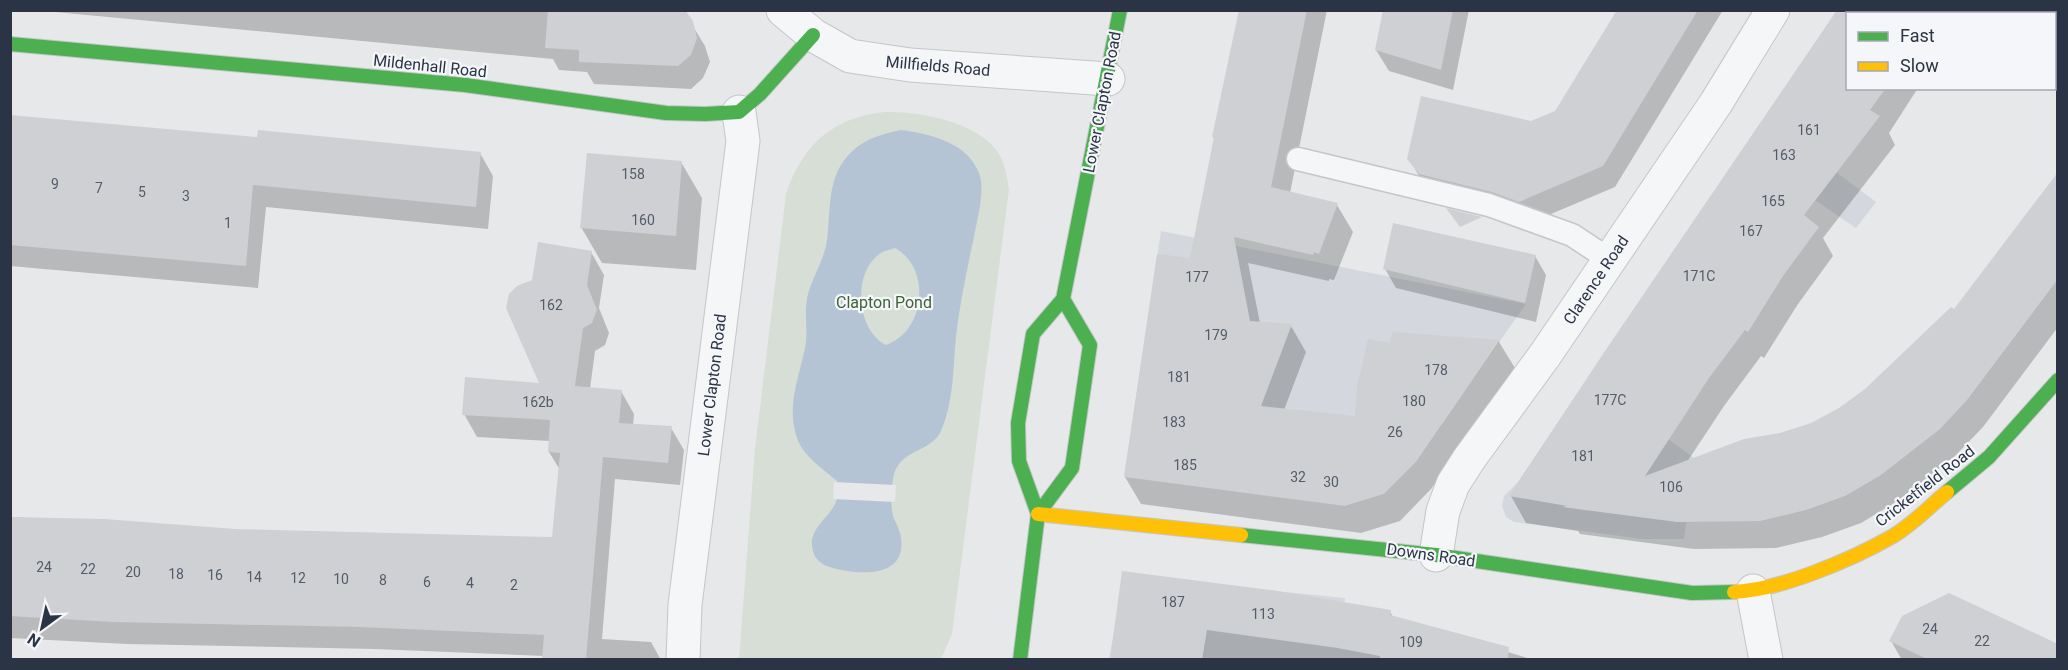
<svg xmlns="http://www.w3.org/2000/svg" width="2068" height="670" font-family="Roboto,sans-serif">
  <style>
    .built { fill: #d4d7dd }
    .green { fill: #d6ded6 }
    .water { fill: #b4c4d5; fill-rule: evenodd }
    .pier { fill: #e6e8ea }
    .shadow { fill: #0003 }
    .building { fill: #ced0d3 }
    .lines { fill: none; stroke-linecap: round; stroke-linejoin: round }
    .lane-casing { stroke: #c4c6c8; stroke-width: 25 }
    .street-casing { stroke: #c4c6c8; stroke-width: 35 }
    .fast-casing { stroke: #c4c6c8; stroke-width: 16 }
    .slow-casing { stroke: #c4c6c8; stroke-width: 16 }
    .lane { stroke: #f5f6f7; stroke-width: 22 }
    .street { stroke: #f5f6f7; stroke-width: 33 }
    .fast { stroke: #4caf50; stroke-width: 14 }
    .slow { stroke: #ffc107; stroke-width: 14 }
    .labels { text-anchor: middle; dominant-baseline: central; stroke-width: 4.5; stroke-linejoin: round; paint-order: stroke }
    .number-label { font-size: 14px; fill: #545c69 }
    .street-label { font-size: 16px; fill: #2b3445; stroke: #f4f6f9 }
    .park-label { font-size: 16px; fill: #3f6138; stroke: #f4f6f9 }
  </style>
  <rect width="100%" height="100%" fill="#e6e8ea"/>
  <path class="built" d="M1824,163L1876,202L1856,228L1806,194Z
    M1161,231L1526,304L1464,392L1363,371L1356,407L1442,425L1416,462L1384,494L1346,506L1124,477Z
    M1587,380L1694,458L1684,539H1643L1514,522L1506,517L1502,506L1504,496L1518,482Z
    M1124,576L1345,598L1338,648L1380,656V660H1109Z"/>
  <path class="green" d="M885,112C919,111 980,122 999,154C1005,164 1007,177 1009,189L952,634L941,659L739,660L755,449L786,194C803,144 832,118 885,112Z"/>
  <path class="water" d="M901,130C930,134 967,142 979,173C983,183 981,196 980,206C972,249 961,293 956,336C953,368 954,401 941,431C932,451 904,449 895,471C891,483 890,504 893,516C896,524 900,530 901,538C906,575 867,575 842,570C830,568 816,564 813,551C807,530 827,520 835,504C839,497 837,488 837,481C823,469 803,456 797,438C786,406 799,378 805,348C809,330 803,314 808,294C813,277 822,263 826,246C831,219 826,186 843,162C858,141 877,135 901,130ZM895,248C932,268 925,332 886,345C857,330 852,276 878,255C883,251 889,250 895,248Z"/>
  <path class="pier" d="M834,482L896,485L895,502L833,499Z"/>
  <path class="shadow" d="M34,10H683L705,46L710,62L703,78L691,89L594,84L587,72L559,70L553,59Z
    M907,10H945L910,12Z
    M1241,10H1327L1290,193L1337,205L1353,232L1334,280L1329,279V281L1248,263L1260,323L1291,326L1306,352L1284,410L1356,418L1391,344L1393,333L1499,342L1515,368L1431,489L1400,521L1361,533L1141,504L1125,477L1191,260L1215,140L1213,137Z
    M1384,10H1469L1453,90L1389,71L1376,50Z
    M1619,10H1723L1615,187L1532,222L1422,181L1409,159L1532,123L1556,112Z
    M1839,10H1968L1966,14H1848V88H1918L1889,133L1895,145L1823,238L1833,256L1798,304L1764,358L1761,356L1724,406L1687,462L1812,424L1839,409L1866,390L1955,311L2058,174V327L1983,427L1955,456L1896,502L1861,523L1822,537L1776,548L1694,549L1580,534L1578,531L1526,523L1511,496Z
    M1975,10H1996L1993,14H1979Z
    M10,117L259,139L480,153L493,176L488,229L266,207L258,288L10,266Z
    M681,162L702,198L696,270L602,263L581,227Z
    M591,252L604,275L599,308L609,333L605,345L595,351L590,389L621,391L634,414L633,425L671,428L684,450L680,485L615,479L602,639L651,642L661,660H543L544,656L374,649L127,644L10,638V517L235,530L554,539L560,470L549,452L550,441L477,437L464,414L542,385Z
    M1535,256L1546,275L1536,322L1396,288L1385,269Z
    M1390,612L1393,617L1534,660H1112L1118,620Z
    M1891,641L2058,660H1902Z"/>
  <path class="building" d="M548,10H685L693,21L697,38L691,55L678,66L579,62V50L545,48Z
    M1239,10H1307L1271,187L1338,203L1319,254L1314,252L1313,255L1234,237L1250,321L1292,324L1261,406L1355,416L1357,387L1368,339L1390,343L1392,332L1500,340L1416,462L1384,494L1345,506L1124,477L1157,254L1190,258L1214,137H1212Z
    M1383,10H1453L1441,70L1375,50Z
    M1617,10H1698L1603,166L1519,202L1492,192L1419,174L1407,159L1421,96L1531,121L1555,111Z
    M1837,10H1848V88H1886L1870,110L1880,116L1804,215L1819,227L1783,276L1748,332L1745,330L1709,378L1645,476L1744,439L1780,433L1811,423L1839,408L1865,389L1951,307L1954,309L2058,172V279L1967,400L1940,429L1881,475L1845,496L1806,510L1760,521L1677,522L1562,507L1567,506L1509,496L1605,351Z
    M10,115L257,137L258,130L481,152L476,207L253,185L246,266L10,245Z
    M587,153L682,161L676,236L580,228Z
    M1446,208L1482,217L1460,227Z
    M1393,223L1536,255L1525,303L1383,269Z
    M538,242L592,251L587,285L597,310L592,323L583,328L575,386L622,390L619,423L672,426L668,463L603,457L586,660H542L544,635L360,627L113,622L10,616V517L104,519L235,529L552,537L560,453L548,452L550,420L462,415L465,377L539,383L506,308L509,294L517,286L532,280Z
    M1122,571L1277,591L1391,610L1390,615L1509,647L1508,660H1380V656L1338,648L1207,630L1202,660H1110Z
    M1949,593L2058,644V660H1929L1889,641L1902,616Z"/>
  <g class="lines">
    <defs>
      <path id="lane" d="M1298,159L1489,205L1572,235L1610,260"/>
      <path id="street" d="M783,10L813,35L850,56L910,65L1108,79
        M1436,555L1443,511L1453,484L1469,459L1545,355L1716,103L1773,10
        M1753,591L1766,660
        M683,660L685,605L743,141L739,112"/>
      <path id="fast" d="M10,44L465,85L666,113L705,114L739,112L760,94L813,35
        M1947,492L1989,457L2058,380
        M1038,514L1072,468L1090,345L1063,299
        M1241,535L1436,555L1692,593L1734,592
        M1020,660L1038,514L1019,461L1018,423L1033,334L1063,299L1120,10"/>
      <path id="slow" d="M1038,514L1241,535
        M1734,592C1781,590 1853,559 1893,536C1912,525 1930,506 1947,492"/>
    </defs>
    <use href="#lane" class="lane-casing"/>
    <use href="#street" class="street-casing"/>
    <use href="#fast" class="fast-casing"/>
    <use href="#slow" class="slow-casing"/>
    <use href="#lane" class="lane"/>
    <use href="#street" class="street"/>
    <use href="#fast" class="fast"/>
    <use href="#slow" class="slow"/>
  </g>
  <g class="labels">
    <g class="number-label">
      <text x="1809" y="130">161</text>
      <text x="1784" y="155">163</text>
      <text x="633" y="174">158</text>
      <text x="55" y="184">9</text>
      <text x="99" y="188">7</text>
      <text x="142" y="192">5</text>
      <text x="186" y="196">3</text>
      <text x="1773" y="201">165</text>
      <text x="643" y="220">160</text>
      <text x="228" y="223">1</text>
      <text x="1751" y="231">167</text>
      <text x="1699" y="276">171C</text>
      <text x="1197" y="277">177</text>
      <text x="551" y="305">162</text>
      <text x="1216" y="335">179</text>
      <text x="1436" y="370">178</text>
      <text x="1179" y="377">181</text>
      <text x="1610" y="400">177C</text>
      <text x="1414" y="401">180</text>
      <text x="538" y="402">162b</text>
      <text x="1174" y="422">183</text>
      <text x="1395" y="432">26</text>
      <text x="1583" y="456">181</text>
      <text x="1185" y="465">185</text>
      <text x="1298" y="477">32</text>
      <text x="1331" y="482">30</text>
      <text x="1671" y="487">106</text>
      <text x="44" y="567">24</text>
      <text x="88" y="569">22</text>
      <text x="133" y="572">20</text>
      <text x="176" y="574">18</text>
      <text x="215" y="575">16</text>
      <text x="254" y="577">14</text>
      <text x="298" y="578">12</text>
      <text x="341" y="579">10</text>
      <text x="383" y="580">8</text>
      <text x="427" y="582">6</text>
      <text x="470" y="583">4</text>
      <text x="514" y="585">2</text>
      <text x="1173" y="602">187</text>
      <text x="1263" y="614">113</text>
      <text x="1930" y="629">24</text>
      <text x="1982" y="641">22</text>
      <text x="1411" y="642">109</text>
    </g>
    <g class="street-label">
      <text transform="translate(430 66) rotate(6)">Mildenhall Road</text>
      <text transform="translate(938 66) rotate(5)">Millfields Road</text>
      <text transform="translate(1102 102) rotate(-79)">Lower Clapton Road</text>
      <text transform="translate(1596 280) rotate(-56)">Clarence Road</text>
      <text transform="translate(712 385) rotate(-83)">Lower Clapton Road</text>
      <text transform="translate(1925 486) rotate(-38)">Cricketfield Road</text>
      <text transform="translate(1431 555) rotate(8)">Downs Road</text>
    </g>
    <g class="park-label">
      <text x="884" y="302">Clapton Pond</text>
    </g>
  </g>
  <rect width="2068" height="670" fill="none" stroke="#2b3445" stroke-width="24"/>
  <rect x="1846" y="12" width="210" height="78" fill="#f4f6f9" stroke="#a4a8b1" stroke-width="1.5"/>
  <rect x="1858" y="32" width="30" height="9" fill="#4caf50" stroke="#a4a8b1" stroke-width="1.5"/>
  <text x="1900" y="42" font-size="18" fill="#2b3445">Fast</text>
  <rect x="1858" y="62" width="30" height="9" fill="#ffc107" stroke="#a4a8b1" stroke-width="1.5"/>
  <text x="1900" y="72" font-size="18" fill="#2b3445">Slow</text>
  <g transform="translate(42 628) rotate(213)" stroke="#f4f6f9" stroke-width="4.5" paint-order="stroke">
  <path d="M0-4.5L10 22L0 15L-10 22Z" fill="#2b3445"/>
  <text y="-9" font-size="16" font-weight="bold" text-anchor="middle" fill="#2b3445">N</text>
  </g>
</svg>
